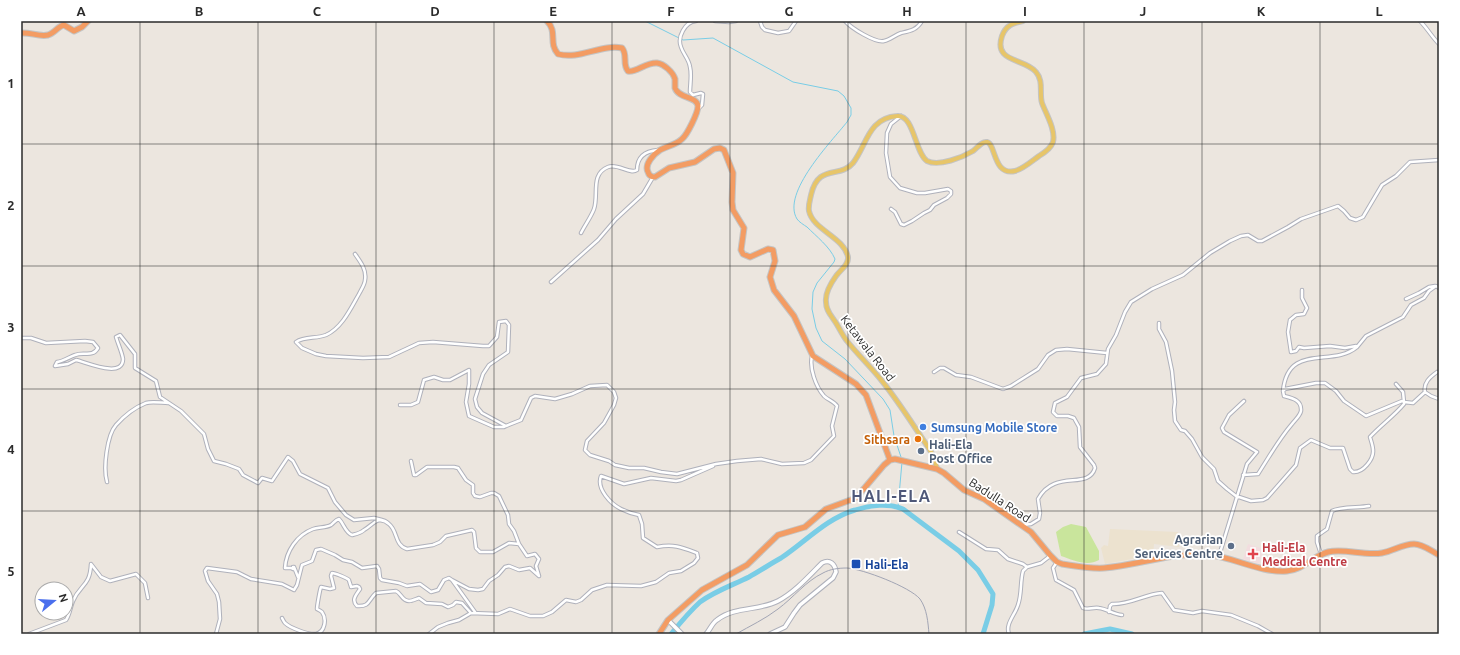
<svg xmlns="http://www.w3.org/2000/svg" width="1460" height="655" font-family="Ubuntu,sans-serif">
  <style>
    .education { fill: #ece2cf }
    .medical { fill: #f2dddf }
    .pitch { fill: #c9e59c }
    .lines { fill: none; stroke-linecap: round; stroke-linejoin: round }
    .stream { stroke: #79cde6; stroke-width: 1 }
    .river { stroke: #79cde6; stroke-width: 5 }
    .street-casing { stroke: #afb1bb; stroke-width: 4.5 }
    .secondary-casing { stroke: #afb1bb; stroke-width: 5.5 }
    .primary-casing { stroke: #c4c4c4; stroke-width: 6 }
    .highway-casing { stroke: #c4c4c4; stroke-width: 7 }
    .street { stroke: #fff; stroke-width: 2.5 }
    .secondary { stroke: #fff; stroke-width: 3.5 }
    .primary { stroke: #e7c569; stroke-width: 4 }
    .highway { stroke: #f39c63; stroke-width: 5 }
    .rail { stroke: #a2a5b4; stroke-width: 1 }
    .grid { fill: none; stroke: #2b2b2b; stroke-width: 1; stroke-opacity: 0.55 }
    .shop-dot { fill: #3f7fe0; stroke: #fff; stroke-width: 1.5 }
    .food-dot { fill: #e8710a; stroke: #fff; stroke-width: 1.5 }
    .service-dot { fill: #5c6f8a; stroke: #fff; stroke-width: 1.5 }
    .health-dot { fill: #e0444e; stroke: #fff; stroke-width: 1.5 }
    .transit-dot { fill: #1a4fb4; stroke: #fff; stroke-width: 1.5 }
    .labels { text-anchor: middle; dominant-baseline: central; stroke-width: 3.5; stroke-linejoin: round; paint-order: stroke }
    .street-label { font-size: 12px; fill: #2b2b2b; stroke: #fff }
    .shop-label { font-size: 12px; font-weight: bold; fill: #366cbe; stroke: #fff; text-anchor: start }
    .food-label { font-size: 12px; font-weight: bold; fill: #c56008; stroke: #fff; text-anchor: end }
    .service-label { font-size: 12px; font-weight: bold; fill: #4e5e75; stroke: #fff; text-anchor: start }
    .health-label { font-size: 12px; font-weight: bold; fill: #be3a42; stroke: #fff; text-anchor: start }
    .transit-label { font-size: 12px; font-weight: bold; fill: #164399; stroke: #fff; text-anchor: start }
    .district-label { font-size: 16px; font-weight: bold; letter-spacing: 1px; fill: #4f5879; stroke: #fff }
    .neatline { fill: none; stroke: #2b2b2b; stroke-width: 1.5 }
    .grid-label { font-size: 13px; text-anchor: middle; font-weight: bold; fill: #2b2b2b }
  </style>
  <rect width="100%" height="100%" fill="#ece6df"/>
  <path class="education" d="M1110,529L1178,532L1179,547L1154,544L1153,555L1105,564L1101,548L1104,545L1108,546Z"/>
  <path class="medical" d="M1248,544L1264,549L1259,564L1243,559Z"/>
  <path class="pitch" d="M1071,524L1086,527L1099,551V560C1087,567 1073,560 1061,556L1056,532L1063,527Z"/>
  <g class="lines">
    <path class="stream" d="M645,21L683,40L713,38L793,82L838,91L844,96L851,108V115L847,122C832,141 781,193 797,219C799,222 804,225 807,227C816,236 830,247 835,259L834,262L817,283L813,292L812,309L816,328L822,341L845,359L883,399L890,410L894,436L901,457
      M898,507L902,462"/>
    <path class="river" d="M671,634C680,623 689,612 700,602C715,591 733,585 749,577C760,571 770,564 781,558C805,542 827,518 855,510C870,505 889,503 903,509L959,551L978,570L993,594L992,605L983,634
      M1084,634L1110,629L1132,634"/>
    <defs>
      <path id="street" d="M696,21C685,22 677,37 681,47C683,54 689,59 690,67C692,75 690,84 690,92L693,95L701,93L703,94L702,105L699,108
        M715,21L729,22L736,21
        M760,21L762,27L765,30L778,33L789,31L796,21
        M845,21C851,28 875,43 884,41C890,40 895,35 901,33C910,31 917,30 922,21
        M1420,21C1427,28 1432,37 1439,44
        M891,209L895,212L901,224L904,225L912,221L924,213L930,210L934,205L947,198L951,194V191L948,189L925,193H917L900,188L890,177L886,153L887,133L891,124L901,116
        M581,233C585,225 591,217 594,209C599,195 590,174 608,167C618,163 630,175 637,170C637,157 645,151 658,150
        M355,254C360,261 367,270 365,280C365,284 361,290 359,294C351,308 342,328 326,335C316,339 305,336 296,342L302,348L316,354L326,356L363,358L389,357L419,343L433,342L483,346H489L497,337L499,322L506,321L509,325L508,352L489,365L483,374L475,399L477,407L482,413L506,426L521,420L531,398L535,396L555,399L572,394L590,386L607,385L614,392L616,398L614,405L604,423L587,441L585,450L590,455L609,461L615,465L629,468H644L661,472L677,474L716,464L737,461L761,459L782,464L804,463L811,460L834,436L832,426L837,406C834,401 828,400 824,396C816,387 809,368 812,356
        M551,282L598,240L616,219L643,194L653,177
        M1406,299L1419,293L1429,287L1435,286
        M1159,323V329L1166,342L1172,371L1175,402L1174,410L1175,421L1181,430L1185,431L1192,439L1202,457L1214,469L1218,481L1227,489L1236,496L1251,501L1263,500L1267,498L1296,465L1300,448L1311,440L1330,448H1343L1350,469L1353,472C1363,473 1374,459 1373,450C1373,446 1371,441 1370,437C1381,425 1394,416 1404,404V402L1402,401L1366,416L1344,401L1336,391L1325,383H1316L1285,389L1283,391L1284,396C1292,398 1302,400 1301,411C1300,416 1295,420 1292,424C1279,439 1269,457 1258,474L1243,475
        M21,338H31L46,343L85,341L93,342L98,348C92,358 84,351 75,355C69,357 64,361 57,362L55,366L68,364L76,360C86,362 123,379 123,359C122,352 118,344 116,337L120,335L135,354V368L156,381L160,397L181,411L204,434L208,449L214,461L226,464L239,469L243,475L258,483L262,478L272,481L288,457L293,461L300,474L328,488L335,502L346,515L354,520L374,518L382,520
        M1357,347L1366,336L1403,317L1411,305L1424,298L1429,291L1436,286L1439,288
        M934,372L940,368H944L956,375L971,377L1003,389L1011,386L1038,369L1048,355L1056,350L1067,349L1107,353
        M1396,384L1403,392L1404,402L1413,403L1425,392L1431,396L1439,399
        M1283,391C1288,342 1332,368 1357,347L1356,346L1345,348L1330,346L1304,348L1299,347L1296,351L1291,352L1288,332L1290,320L1296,315L1304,314L1307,308L1302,298V290
        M1425,392C1423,383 1430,377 1437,372
        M400,405H411L418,402L424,380L434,377L443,380H450L469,370V384L466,402L469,416L494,427H504L506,426
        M411,461L414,475H416L427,467H454L458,468L466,480L473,485V493L475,496L480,497L491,493H494L499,496L508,515L509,524L514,531L519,544
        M107,482C103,468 107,435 116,425C124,416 136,407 146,403C152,401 162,403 168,403
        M1022,525L1031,524L1039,519L1040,513L1038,499C1055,468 1088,491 1095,468L1094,465L1080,447L1079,427L1074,418L1068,416H1057L1053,412L1055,403L1067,397L1081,378L1097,374L1106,364L1108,349L1116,335L1125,312L1131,302L1152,289L1183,275L1210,253L1230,241L1241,236L1248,235L1258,241H1262L1288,227L1301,219L1338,206L1344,211L1350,218L1356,220L1363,217L1382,185L1396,176L1410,162L1439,160
        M959,532L986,549L998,550L1008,559L1023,564L1027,567
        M1321,554L1317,542V536L1327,529L1332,511C1340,506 1359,508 1369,506
        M1219,556L1247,464L1257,452L1224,432L1222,428L1229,415L1244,401
        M1057,562L1053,568L1056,580L1074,590L1083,608C1088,610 1093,607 1099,608C1107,609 1113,614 1122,615
        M298,577L294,567H293V569L291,568H285C286,551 297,535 313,529C318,527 326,528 331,525C334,523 335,520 339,519C344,524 345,532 352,535C356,534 361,533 364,530C372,526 378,514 389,524C398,531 394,545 407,549L433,545L440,542L446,536L472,530L474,532L476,548L480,552H493L509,543L519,544L527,556L535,554L539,559L536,566L539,576L530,568L519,570L509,566L505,567L498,575L489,581L483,589L478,590L469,589L452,580
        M1109,612L1110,606L1112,604C1130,605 1145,594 1162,593L1174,610L1193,613L1202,611L1231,615L1258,626L1272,634
        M282,618C283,620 284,622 285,623C290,628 309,635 316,634C325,632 327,619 322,612C321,611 319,610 317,609C317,606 320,589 321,587L330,589L334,588L331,576L332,573C335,573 347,578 349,580C349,581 351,586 351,587L357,586L359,587L360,589C356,595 351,600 357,606C370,607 368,600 376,593L396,591C401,593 402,601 409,601C412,601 416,599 419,598L426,603L442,604L448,607L453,605L456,602L462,603L471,613
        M29,634L66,620C70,614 70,608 73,601C80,584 90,587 91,564L101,577L110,581L136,574L145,583L148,598
        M216,634L220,619L219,602L217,594L208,581L205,571L207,568L237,572L251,579L282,584L294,590L297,585L302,565L312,561L316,550L321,549L335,555L343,560L352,562L362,568L377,566L379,569L380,578L382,580L399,583L407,586L420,584L431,592L438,590L444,580L449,578L452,580L475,612
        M429,634L438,627L448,623L459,620L471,613L498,614L510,609L530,616H543L552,612L566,600L576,602L581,600L592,590L607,585L641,586L656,582L669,573L681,571L694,563L698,558L697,553C681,547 674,544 657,547L643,538L642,524L639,515C633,514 627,512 621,509C611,504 596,489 601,476L624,484L651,478L676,481L681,480L713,466
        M1009,634C1005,624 1015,615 1018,605C1022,594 1020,582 1023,571L1027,567L1041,563L1050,556"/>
      <path id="secondary" d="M668,620L682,634
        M706,634C710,630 712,623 717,620C735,606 759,611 778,601C795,592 809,576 822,563C830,559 835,564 836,572L833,578L800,605L794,613L785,627L770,634"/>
      <path id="primary" d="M937,469L934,457L928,447C913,425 899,402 882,381C871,367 858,355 847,341C842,335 839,327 834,320C830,314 826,310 826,302C825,294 831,283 836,276C840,270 849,265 848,257C844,237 813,230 809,211C808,206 810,200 811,195C818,163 840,179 853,163C867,145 868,118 897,116C914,114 915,153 927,161C939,167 963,157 973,151C977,148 982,141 987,142C996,144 993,176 1015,171C1023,169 1032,161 1039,156C1044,153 1051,148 1053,142C1056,130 1046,114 1042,103C1039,93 1044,81 1036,72C1025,58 993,63 1002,36C1006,25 1013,23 1023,21"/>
      <path id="highway" d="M547,21C558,32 548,43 558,54C579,60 601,44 622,48C628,55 622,64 628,71C636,73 646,62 657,63C664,64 673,72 675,79C675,82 675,85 675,88C679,99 697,96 698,106C698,113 687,135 682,139C676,145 667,146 660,150C654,154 644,164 648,172C649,176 652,177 655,177L669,168L695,162L714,149L720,148L724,150L733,173L732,202L733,210L744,228L741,250L743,254L750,257L768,249L773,250L775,261L770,277L774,290L794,316L813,356L856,384L866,395L890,460
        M21,33C30,32 39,37 48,35C55,33 58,26 64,25L74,31L82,27L88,21
        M659,634L668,620L702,590L747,565L778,535L805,527L826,509L856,498L884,465L890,460L895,459L937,469L944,473L964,490L984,499L1031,532L1050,555L1057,562L1062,564C1076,566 1091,569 1104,568C1138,565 1170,553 1204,554C1232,556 1259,573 1287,571C1303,570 1313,556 1328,552C1344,548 1364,556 1382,553C1393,551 1403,544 1414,544C1423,544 1431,551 1439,555"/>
    </defs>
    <use href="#street" class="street-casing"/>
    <use href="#secondary" class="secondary-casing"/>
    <use href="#primary" class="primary-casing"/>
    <use href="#highway" class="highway-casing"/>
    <use href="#street" class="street"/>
    <use href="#secondary" class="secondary"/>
    <use href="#primary" class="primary"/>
    <use href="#highway" class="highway"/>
    <path class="rail" d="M736,634C750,626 765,619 778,609C793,598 806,581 823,573C830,569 839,568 847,568C863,569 910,587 920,599C927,609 928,622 929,634"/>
  </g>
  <path class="grid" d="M140,21V634M258,21V634M376,21V634M494,21V634M612,21V634M730,21V634M848,21V634M966,21V634M1084,21V634M1202,21V634M1320,21V634M21,144H1439M21,266H1439M21,389H1439M21,511H1439"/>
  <circle class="shop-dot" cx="923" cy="427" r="4"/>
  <circle class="food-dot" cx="918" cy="439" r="4"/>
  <g class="service-dot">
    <circle cx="921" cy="451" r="4"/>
    <circle cx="1231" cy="546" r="4"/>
  </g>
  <path class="health-dot" d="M1251 548h4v4h4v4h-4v4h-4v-4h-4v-4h4z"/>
  <rect class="transit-dot" x="851" y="559" width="10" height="10" rx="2"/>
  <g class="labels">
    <g class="street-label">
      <text transform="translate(868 348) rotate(52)">Ketawala Road</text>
      <text transform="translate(1000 500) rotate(33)">Badulla Road</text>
    </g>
    <g class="shop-label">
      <text x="931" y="427">Sumsung Mobile Store</text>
    </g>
    <g class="food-label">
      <text x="910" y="439">Sithsara</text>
    </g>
    <g class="service-label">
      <text x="929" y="444">Hali-Ela<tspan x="929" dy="14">Post Office</tspan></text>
      <text x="1223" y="539" text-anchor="end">Agrarian<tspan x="1223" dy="14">Services Centre</tspan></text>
    </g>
    <g class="health-label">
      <text x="1262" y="547">Hali-Ela<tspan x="1262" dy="14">Medical Centre</tspan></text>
    </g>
    <g class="transit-label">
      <text x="865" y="564">Hali-Ela</text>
    </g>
    <g class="district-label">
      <text x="891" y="496">HALI-ELA</text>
    </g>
  </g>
  <rect width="1460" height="655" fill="none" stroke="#ffffff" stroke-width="44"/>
  <g transform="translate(54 601) rotate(72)"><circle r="19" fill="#ffffff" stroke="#aaaaaa"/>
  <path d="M0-3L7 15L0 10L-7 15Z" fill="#4a6fed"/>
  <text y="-6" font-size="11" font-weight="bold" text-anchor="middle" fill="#2b2b2b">N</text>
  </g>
  <rect x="22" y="22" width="1416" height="611" class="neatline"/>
  <g class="grid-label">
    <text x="81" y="16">A</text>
    <text x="199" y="16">B</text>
    <text x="317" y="16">C</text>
    <text x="435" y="16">D</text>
    <text x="553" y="16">E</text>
    <text x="671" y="16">F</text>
    <text x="789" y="16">G</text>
    <text x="907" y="16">H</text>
    <text x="1025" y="16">I</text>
    <text x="1143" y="16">J</text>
    <text x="1261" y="16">K</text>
    <text x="1379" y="16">L</text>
    <text x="11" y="88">1</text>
    <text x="11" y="210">2</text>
    <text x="11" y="332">3</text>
    <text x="11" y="454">4</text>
    <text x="11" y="576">5</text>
  </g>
</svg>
